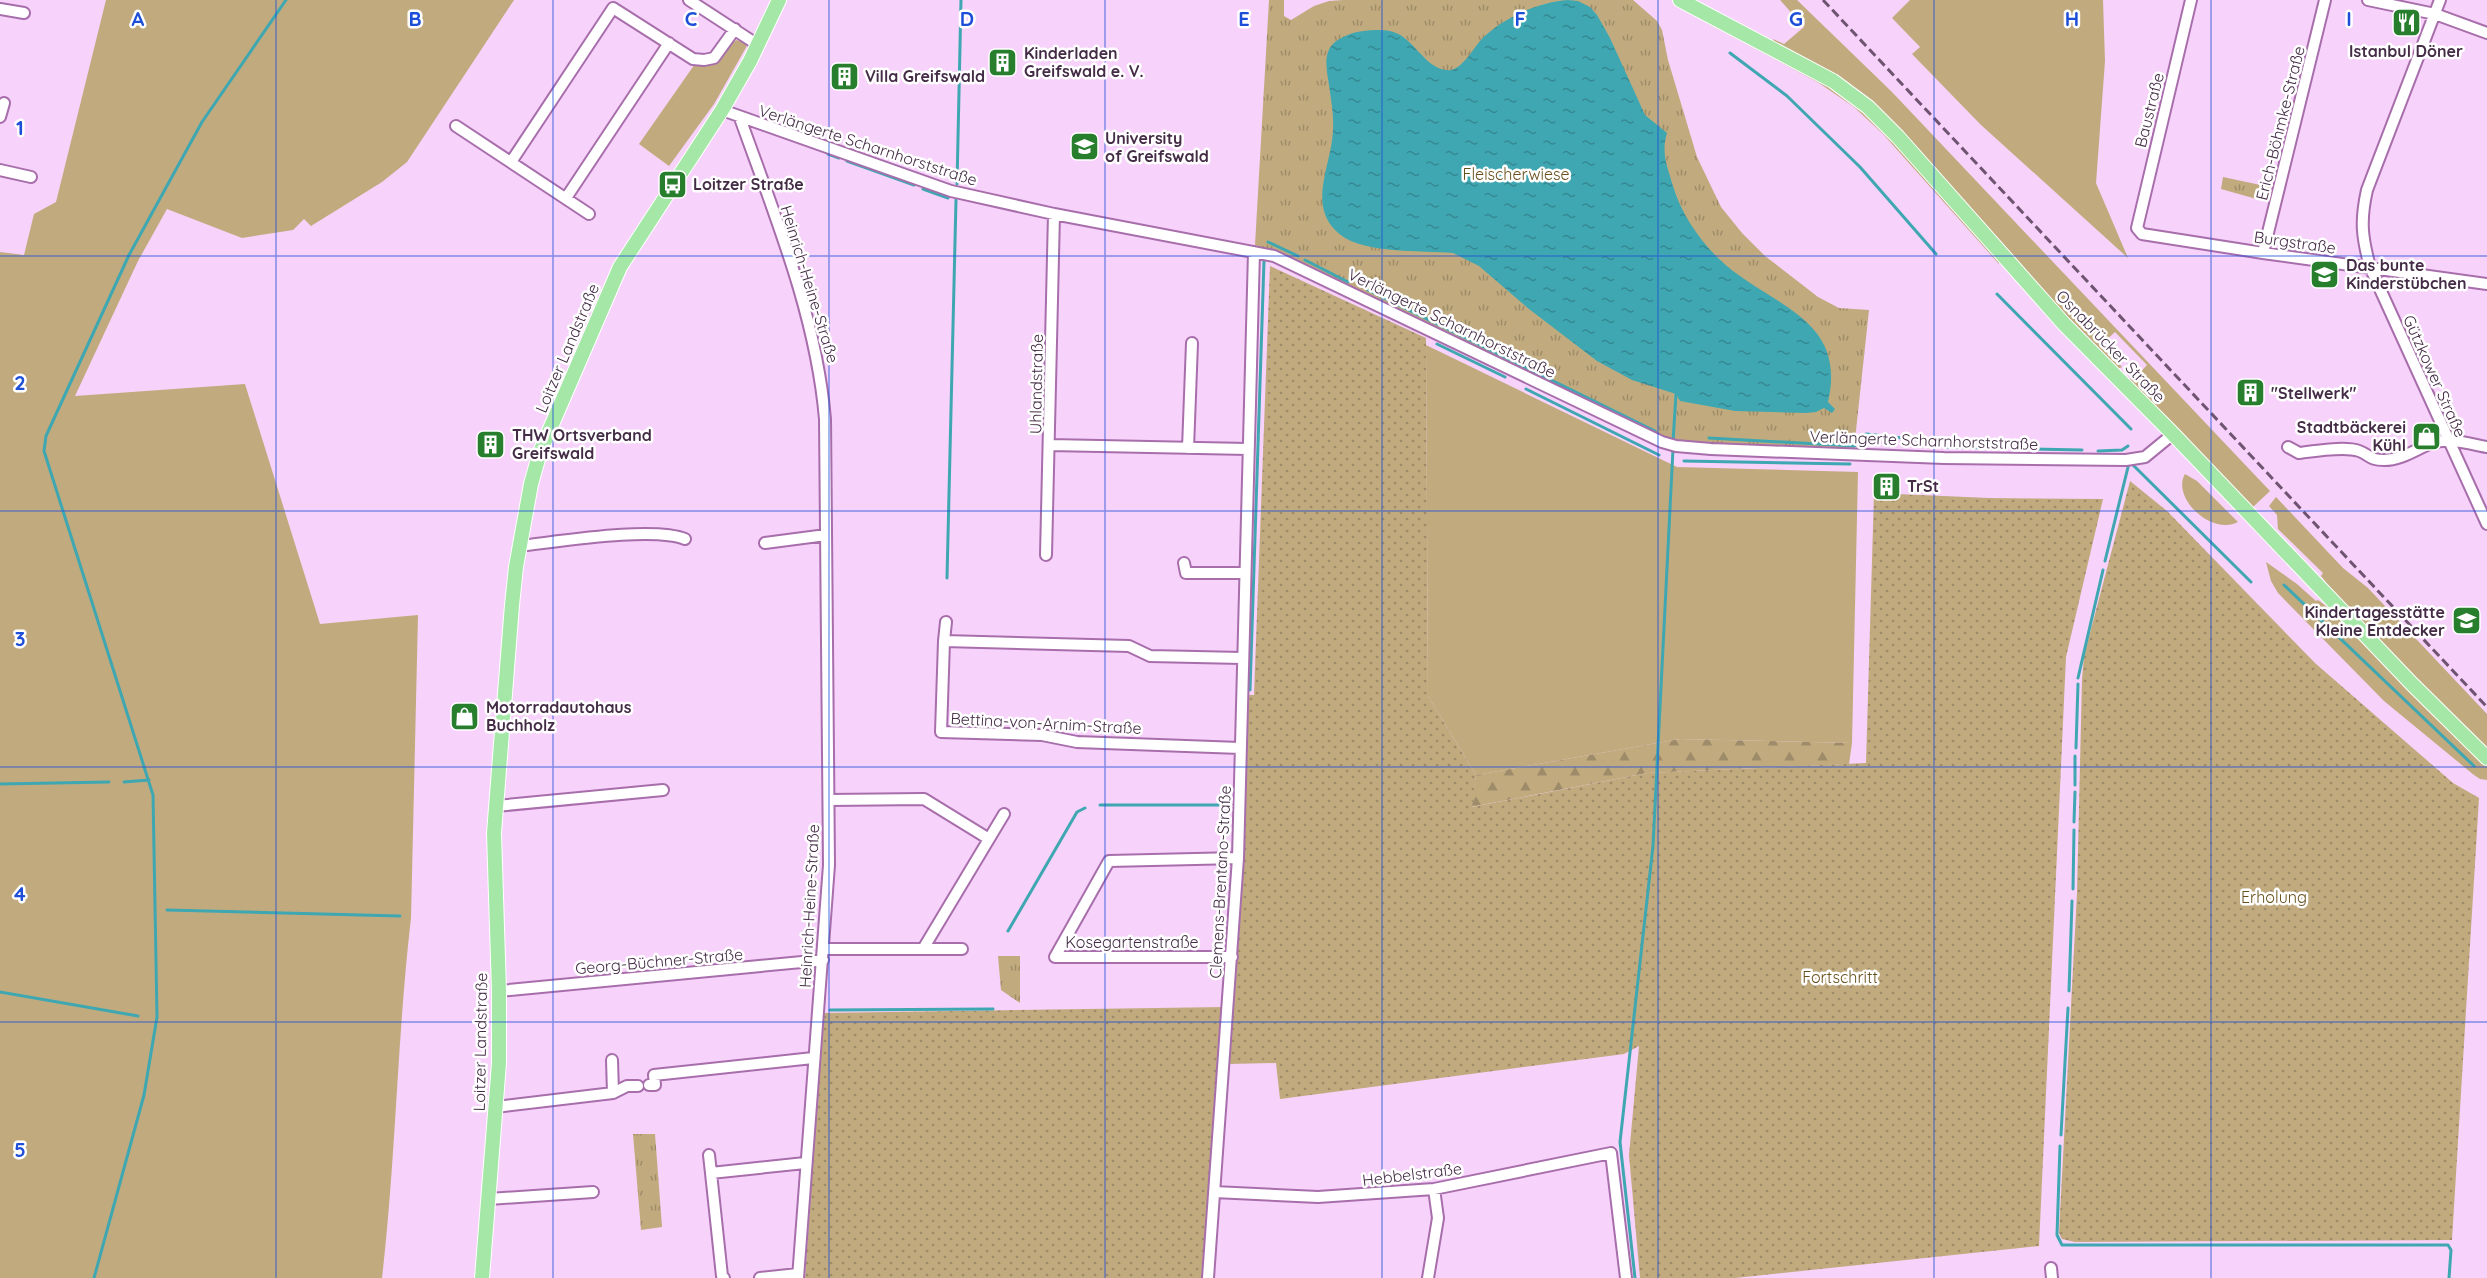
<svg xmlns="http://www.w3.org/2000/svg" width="2487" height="1278" font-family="Quicksand,sans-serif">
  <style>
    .grass { fill: #c1ab7e }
    .forest { fill: url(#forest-firs) }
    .park { fill: url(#park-tufts) }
    .garden { fill: url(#garden-dots) }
    .water { fill: url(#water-ripples) }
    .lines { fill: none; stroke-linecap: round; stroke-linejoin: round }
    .stream { stroke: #3ea7b1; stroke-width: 3 }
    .minor-casing { stroke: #a76eab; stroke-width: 14 }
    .major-casing { stroke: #fff; stroke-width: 16 }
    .minor { stroke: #fff; stroke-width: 10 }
    .major { stroke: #a4e7a7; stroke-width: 14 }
    .rail { stroke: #6f5471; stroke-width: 3; stroke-dasharray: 9 4.5; stroke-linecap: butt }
    .grid { fill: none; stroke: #1d4ed8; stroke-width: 1.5; stroke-opacity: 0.55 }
    .labels { text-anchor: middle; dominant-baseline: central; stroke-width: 5; stroke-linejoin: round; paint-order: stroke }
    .poi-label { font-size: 16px; font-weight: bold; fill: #442c46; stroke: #fff; text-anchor: start }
    .street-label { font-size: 16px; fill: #442c46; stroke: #fff }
    .park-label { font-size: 16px; fill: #68501c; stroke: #fff }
    .grid-label { font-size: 20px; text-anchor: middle; font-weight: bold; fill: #1d4ed8; stroke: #fff; stroke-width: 5; stroke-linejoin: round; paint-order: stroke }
  </style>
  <defs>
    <pattern id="forest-firs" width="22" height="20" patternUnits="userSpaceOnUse" patternTransform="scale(1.5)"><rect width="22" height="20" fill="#c1ab7e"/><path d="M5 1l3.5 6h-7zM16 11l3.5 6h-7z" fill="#9e8b69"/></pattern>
    <pattern id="park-tufts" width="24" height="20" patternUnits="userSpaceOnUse" patternTransform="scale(1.5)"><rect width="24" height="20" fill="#c1ab7e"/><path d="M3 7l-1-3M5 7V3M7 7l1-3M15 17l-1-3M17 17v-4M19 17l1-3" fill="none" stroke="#9e8b69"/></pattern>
    <pattern id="garden-dots" width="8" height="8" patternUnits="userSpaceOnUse" patternTransform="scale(1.5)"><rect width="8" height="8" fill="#c1ab7e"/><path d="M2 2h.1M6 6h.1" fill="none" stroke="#9e8b69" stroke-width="1.8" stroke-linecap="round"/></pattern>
    <pattern id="water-ripples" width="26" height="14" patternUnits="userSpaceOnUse" patternTransform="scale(1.5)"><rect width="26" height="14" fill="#3ea7b1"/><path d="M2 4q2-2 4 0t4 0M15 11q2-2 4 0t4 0" fill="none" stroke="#368892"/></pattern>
  </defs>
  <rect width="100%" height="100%" fill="#f7d2fa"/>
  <path class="grass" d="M106,0H514L407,162L382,182L311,226L304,219L293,230L242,238L167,209L138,261L75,396L245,384L320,624L418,615L411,918C397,1038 396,1158 382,1278H0V252L24,255L34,214L56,202Z
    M1780,0H1797L1892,92L2270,491L2253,507L2130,385V375L2134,379L2147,365L2115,332L2101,345L2122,367L2120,368H2113L2067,320L1893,123L1775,44L1773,39L1784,44L1804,27Z
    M1910,0H2103L2105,61L2096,183L2128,258L1980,124L1912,54L1920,47L1892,18Z
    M1710,20L1814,75L1868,113L2000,258L1999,264L1883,134L1854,107L1819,83L1709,24Z
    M737,40L748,44L714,104L669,166L639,144L697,61Z
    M1426,345L1677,467L1858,472L1852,743L1680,739L1476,775L1428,696Z
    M2185,474L2197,481L2238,522C2212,536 2171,498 2185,474Z
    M2276,497L2343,568L2368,588L2487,714V751L2344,606L2321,576L2323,573L2278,529L2277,515L2269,506Z
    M2266,562L2297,584L2316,601L2318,600L2340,616L2487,765V780L2480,779L2474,775L2384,701L2278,593L2271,581Z"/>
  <path class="forest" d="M1680,739L1852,743L1849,764L1647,773L1471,807L1476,775Z"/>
  <path class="park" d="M1269,0H1284V16L1291,20L1314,6L1329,1L1343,0H1633L1657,21L1662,30L1668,60L1697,157L1721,207L1742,233L1765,256L1818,297L1839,308L1869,310L1854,449L1701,443L1663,438L1299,263L1255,245Z
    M2223,177L2270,187L2267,202L2221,189Z
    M998,956H1020V1003L1001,990Z
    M633,1134H655L662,1227L641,1230Z"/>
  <path class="garden" d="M1270,266L1426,338L1428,696L1476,775L1472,807L1647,773L1866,763L1874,493L1989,498L2103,499L2066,657L2039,1246L1735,1278H1640L1629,1155L1639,1046L1624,1054L1280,1099L1276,1063L1228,1064L1244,848L1247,695H1254Z
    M2130,481L2167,511L2315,663L2453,783L2479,798L2452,1240L2075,1242L2062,1239L2059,1233L2077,893L2082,680L2084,656Z
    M1225,1007L1203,1278H805L823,1013Z"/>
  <path class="water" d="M1568,0L1578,1L1590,7L1597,15L1610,38L1645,115L1667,133C1661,153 1667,166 1673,186C1681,213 1698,238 1718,258C1767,306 1848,315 1828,402L1835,409L1832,413L1824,408L1816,412L1806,413L1735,411L1680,401L1676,394L1632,380L1597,361L1529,309L1479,266L1453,253C1422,250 1357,255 1335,230C1308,202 1332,164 1333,130C1334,115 1331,100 1329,85C1327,71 1322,53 1335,42C1343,36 1353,32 1364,31C1374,30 1386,29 1396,33C1415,40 1428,73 1451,70C1465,67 1475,44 1486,35C1507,16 1540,2 1568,0Z"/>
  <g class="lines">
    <path class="stream" d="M1730,53L1787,96L1860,167L1936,254
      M828,154L839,158
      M847,161L914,185
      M957,184L961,0
      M923,189L948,198
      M1268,242L1298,256
      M1305,260L1348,282
      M1368,290L1655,431
      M1997,294L2131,429
      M1437,344L1505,377
      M1526,389L1659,455
      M1709,438L1855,446
      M1673,442L1676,394
      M1866,446V434L1921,440
      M1946,447L1996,448
      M2030,449L2082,450
      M2098,451L2122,450L2128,446
      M1684,461L1850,464
      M2131,463L2251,582
      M2105,561L2129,463
      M947,578L956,200
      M2284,585L2474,766
      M2078,678L2103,570
      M1250,690L1264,261
      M2076,748L2078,684
      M124,782L149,780
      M0,784L109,782
      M2075,785V756
      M1100,805H1222
      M2074,822L2075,792
      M2073,889L2074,830
      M167,910L400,916
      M1008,931L1077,812L1085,808
      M2069,991L2072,901
      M0,992L138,1016
      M830,1010L993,1009
      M2061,1135L2068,1008
      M2060,1146L2057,1235L2062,1245H2448L2451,1250L2449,1278
      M94,1278L144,1095L157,1017L153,795L44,451L46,436L129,255L202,122L286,0
      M1635,1278L1620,1142L1653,846L1673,449"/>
    <defs>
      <path id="minor" d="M689,0L758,45
        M2191,0L2137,228L2142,234L2263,253L2487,284
        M2368,0L2435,14L2487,33
        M2440,0L2367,190C2360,221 2362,237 2370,267L2487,524
        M0,9L24,13
        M722,110L951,191L1054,214L1274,256L1662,442L1676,446L1711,449L1944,458L2126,460L2145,457L2173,434
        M0,117L4,103
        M740,118C775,216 816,315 825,419L829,865L798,1278
        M456,126L589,214
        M511,162L613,8L693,59L704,60L714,58L735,29
        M0,170L31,177
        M566,198L669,43
        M2263,253L2325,0
        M1050,445L1248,449
        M2288,447L2299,453C2314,451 2345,446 2359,451C2370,455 2369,460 2384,460C2402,460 2416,449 2432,443C2449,437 2470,444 2487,447
        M1188,448L1192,343
        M765,543L826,535
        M519,546C557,542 652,526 685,539
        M1046,555L1054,214
        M1184,563L1186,573H1245
        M944,641L946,622
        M1240,748L1077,742L1042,735L941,732L944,641L1129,646L1150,656L1242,658
        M496,806L663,790
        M989,839L1004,814
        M824,949H923L989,839L924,799L829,800
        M923,949H962
        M1232,957H1055L1109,861L1238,858
        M499,991L823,960
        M612,1060L613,1093
        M649,1085H655L654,1075L813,1058
        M496,1107L613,1093L627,1086H638
        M709,1155L711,1173
        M1214,1192L1318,1197L1434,1189L1611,1153L1626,1278
        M489,1199L593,1192
        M2051,1268L2052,1278
        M724,1278L722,1276L711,1173L805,1163
        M760,1278L798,1274
        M1208,1278L1238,858L1254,252
        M1428,1278L1438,1218L1434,1189"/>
      <path id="major" d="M1680,0L1833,81L1868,107L1898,137L2064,324L2173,434L2412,684L2487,758
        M482,1278L499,1063V991L494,833L512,605L516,567L531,484L540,452L620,267L722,110L750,61L779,0"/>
    </defs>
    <use href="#minor" class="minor-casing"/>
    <use href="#major" class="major-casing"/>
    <use href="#minor" class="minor"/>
    <use href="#major" class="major"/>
    <path class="rail" d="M1823,0L2487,707"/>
  </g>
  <path class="grid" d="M276,0V1278M553,0V1278M829,0V1278M1105,0V1278M1382,0V1278M1658,0V1278M1934,0V1278M2211,0V1278M0,256H2487M0,511H2487M0,767H2487M0,1022H2487"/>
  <defs>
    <symbol id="restaurant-square" viewBox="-11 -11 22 22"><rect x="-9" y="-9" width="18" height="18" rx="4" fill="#277f2e" stroke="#fff"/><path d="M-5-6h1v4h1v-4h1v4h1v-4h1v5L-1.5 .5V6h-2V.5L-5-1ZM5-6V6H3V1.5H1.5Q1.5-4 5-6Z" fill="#fff"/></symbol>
    <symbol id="building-square" viewBox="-11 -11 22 22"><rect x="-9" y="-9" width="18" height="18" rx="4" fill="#277f2e" stroke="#fff"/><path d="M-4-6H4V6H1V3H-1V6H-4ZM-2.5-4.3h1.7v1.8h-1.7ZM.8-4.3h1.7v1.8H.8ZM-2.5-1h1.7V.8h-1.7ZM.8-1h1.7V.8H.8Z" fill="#fff"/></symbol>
    <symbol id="university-square" viewBox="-11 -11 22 22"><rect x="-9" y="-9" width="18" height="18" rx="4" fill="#277f2e" stroke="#fff"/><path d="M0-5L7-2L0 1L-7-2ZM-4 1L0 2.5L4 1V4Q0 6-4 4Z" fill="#fff"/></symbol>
    <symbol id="bus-square" viewBox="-11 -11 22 22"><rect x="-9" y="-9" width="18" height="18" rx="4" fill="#277f2e" stroke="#fff"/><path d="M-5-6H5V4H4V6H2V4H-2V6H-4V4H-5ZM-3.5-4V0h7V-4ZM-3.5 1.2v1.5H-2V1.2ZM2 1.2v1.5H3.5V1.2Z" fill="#fff"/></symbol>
    <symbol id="school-square" viewBox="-11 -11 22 22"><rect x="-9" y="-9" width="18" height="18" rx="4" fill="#277f2e" stroke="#fff"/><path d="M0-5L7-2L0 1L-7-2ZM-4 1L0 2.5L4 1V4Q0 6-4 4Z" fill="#fff"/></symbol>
    <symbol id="shop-square" viewBox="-11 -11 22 22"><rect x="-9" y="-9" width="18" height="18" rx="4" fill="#277f2e" stroke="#fff"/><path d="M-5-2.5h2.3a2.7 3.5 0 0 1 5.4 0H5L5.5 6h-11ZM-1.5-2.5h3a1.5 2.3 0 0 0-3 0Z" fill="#fff"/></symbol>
  </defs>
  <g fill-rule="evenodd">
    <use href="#restaurant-square" x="2390" y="6" width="33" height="33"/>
    <use href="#building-square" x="986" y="46" width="33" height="33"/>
    <use href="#building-square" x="828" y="60" width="33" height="33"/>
    <use href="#university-square" x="1068" y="130" width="33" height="33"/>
    <use href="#bus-square" x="656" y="168" width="33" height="33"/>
    <use href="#school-square" x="2308" y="258" width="33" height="33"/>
    <use href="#building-square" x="2234" y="376" width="33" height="33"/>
    <use href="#shop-square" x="2410" y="420" width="33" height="33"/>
    <use href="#building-square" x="474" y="428" width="33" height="33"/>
    <use href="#building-square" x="1870" y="470" width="33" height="33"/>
    <use href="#school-square" x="2450" y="604" width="33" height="33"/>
    <use href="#shop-square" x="448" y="700" width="33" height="33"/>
  </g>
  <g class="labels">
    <g class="poi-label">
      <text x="2406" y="51" text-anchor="middle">Istanbul Döner</text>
      <text x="1024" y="53">Kinderladen<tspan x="1024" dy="18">Greifswald e. V.</tspan></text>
      <text x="865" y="76">Villa Greifswald</text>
      <text x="1105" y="138">University<tspan x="1105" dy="18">of Greifswald</tspan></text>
      <text x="693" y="184">Loitzer Straße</text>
      <text x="2346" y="265">Das bunte<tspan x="2346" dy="18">Kinderstübchen</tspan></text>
      <text x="2271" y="393">"Stellwerk"</text>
      <text x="2406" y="427" text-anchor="end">Stadtbäckerei<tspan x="2406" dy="18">Kühl</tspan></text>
      <text x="512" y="435">THW Ortsverband<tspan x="512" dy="18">Greifswald</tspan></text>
      <text x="1907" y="486">TrSt</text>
      <text x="2445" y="612" text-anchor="end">Kindertagesstätte<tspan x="2445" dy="18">Kleine Entdecker</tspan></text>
      <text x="486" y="707">Motorradautohaus<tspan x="486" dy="18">Buchholz</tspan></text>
    </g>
    <g class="street-label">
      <text transform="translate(2149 110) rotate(-76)">Baustraße</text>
      <text transform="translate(2280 123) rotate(-76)">Erich-Böhmke-Straße</text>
      <text transform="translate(868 145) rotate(18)">Verlängerte Scharnhorststraße</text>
      <text transform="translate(2295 242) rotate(8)">Burgstraße</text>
      <text transform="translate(810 284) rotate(73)">Heinrich-Heine-Straße</text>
      <text transform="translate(1452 323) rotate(26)">Verlängerte Scharnhorststraße</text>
      <text transform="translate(2111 346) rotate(46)">Osnabrücker Straße</text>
      <text transform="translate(567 348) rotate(-67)">Loitzer Landstraße</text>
      <text transform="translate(2435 376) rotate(66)">Gützkower Straße</text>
      <text transform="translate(1036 384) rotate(-89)">Uhlandstraße</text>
      <text transform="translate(1924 440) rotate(2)">Verlängerte Scharnhorststraße</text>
      <text transform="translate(1046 723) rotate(3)">Bettina-von-Arnim-Straße</text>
      <text transform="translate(1220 882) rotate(-87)">Clemens-Brentano-Straße</text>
      <text transform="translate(809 906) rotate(-87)">Heinrich-Heine-Straße</text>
      <text x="1132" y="942">Kosegartenstraße</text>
      <text transform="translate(659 961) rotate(-5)">Georg-Büchner-Straße</text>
      <text transform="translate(480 1042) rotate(-89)">Loitzer Landstraße</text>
      <text transform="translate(1412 1174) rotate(-7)">Hebbelstraße</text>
    </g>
    <g class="park-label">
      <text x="1516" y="174">Fleischerwiese</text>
      <text x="2274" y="897">Erholung</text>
      <text x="1840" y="977">Fortschritt</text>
    </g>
  </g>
  <g class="grid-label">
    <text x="138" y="26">A</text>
    <text x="415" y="26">B</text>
    <text x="691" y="26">C</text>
    <text x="967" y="26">D</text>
    <text x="1244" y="26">E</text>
    <text x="1520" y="26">F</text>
    <text x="1796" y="26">G</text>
    <text x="2072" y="26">H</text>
    <text x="2349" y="26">I</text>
    <text x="20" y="135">1</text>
    <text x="20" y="390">2</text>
    <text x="20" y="646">3</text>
    <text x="20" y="901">4</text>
    <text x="20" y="1157">5</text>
  </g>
</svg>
